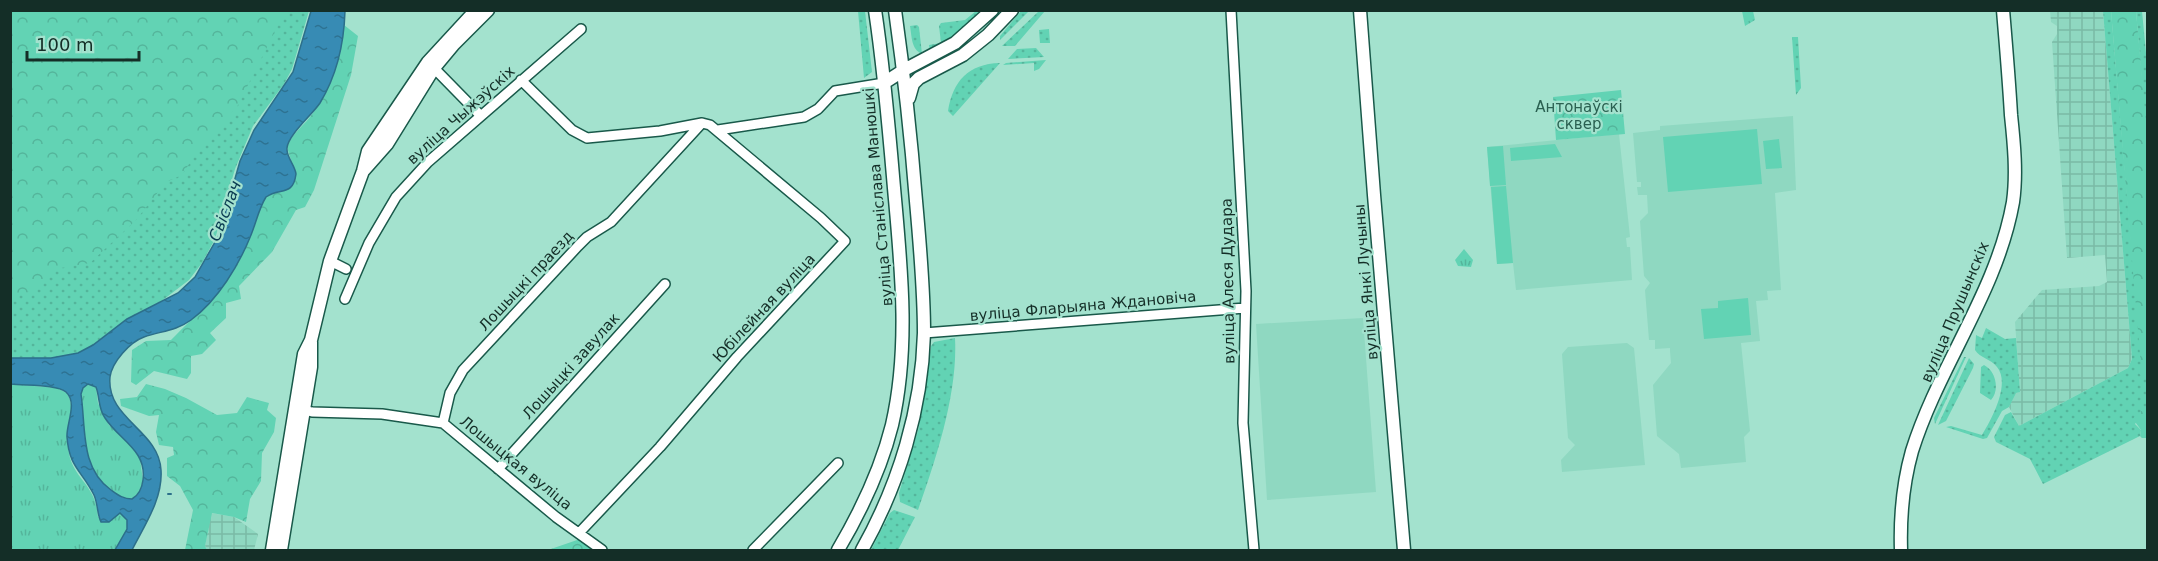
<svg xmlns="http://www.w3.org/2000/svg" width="2158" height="561" font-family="'DejaVu Sans',sans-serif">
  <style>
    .built { fill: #8fd8c1 }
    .industrial { fill: url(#industrial-grid) }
    .grass { fill: url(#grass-dots) }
    .forest { fill: url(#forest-crowns) }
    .park { fill: url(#park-tufts) }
    .pitch { fill: #62d3b4 }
    .water { fill: url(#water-ripples); stroke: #2c6f8a; stroke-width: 1.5; fill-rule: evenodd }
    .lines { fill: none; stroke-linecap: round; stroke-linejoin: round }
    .stream { stroke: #2c6f8a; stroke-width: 2 }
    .street-casing { stroke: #19594a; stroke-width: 12 }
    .secondary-casing { stroke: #19594a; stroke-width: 15 }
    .street { stroke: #fff; stroke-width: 9 }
    .secondary { stroke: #fff; stroke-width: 12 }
    .labels { text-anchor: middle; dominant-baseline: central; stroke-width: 4.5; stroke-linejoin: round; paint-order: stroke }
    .park-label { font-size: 15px; fill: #2a6051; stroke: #a3e2ce }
    .street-label { font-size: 15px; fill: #142e27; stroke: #a3e2ce }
    .water-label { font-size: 16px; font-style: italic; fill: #0a3b51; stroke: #a3e2ce }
  </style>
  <defs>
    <pattern id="industrial-grid" width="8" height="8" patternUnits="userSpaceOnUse" patternTransform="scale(1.5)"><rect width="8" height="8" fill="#8fd8c1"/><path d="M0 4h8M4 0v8" fill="none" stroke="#7abaa6"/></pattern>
    <pattern id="grass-dots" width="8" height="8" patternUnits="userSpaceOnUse" patternTransform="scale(1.5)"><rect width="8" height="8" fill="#62d3b4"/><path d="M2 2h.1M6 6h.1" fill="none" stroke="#54b59b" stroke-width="1.8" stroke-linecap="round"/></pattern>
    <pattern id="forest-crowns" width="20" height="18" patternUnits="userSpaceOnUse" patternTransform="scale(1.5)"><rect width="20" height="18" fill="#62d3b4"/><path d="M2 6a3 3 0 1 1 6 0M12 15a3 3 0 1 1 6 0" fill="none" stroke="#54b59b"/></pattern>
    <pattern id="park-tufts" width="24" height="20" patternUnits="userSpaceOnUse" patternTransform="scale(1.5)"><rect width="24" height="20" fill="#62d3b4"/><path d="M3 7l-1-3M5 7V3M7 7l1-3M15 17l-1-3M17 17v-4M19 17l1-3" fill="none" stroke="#54b59b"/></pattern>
    <pattern id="water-ripples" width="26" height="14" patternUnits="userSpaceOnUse" patternTransform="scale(1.5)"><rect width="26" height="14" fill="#378bb4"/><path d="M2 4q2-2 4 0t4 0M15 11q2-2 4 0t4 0" fill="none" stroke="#2d7292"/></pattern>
  </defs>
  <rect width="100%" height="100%" fill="#a3e2ce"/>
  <path class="built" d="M1793,116L1796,190L1775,193L1781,290L1767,291L1768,300L1756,301L1760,341L1741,343L1750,431L1744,437L1746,462L1681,468L1679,454L1657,436L1653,385L1671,363L1670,351V348L1655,349V340H1649L1645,290L1650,283L1644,276L1640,221L1648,213L1647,195H1638L1637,187H1641V182H1637L1633,133L1660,130V126Z
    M1619,134L1630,237L1626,238L1627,247H1630L1632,280L1516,290L1513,263L1497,264L1487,147Z
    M1363,318L1376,492L1267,500L1256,324Z
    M1627,343L1634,348L1645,465L1562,472L1561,460L1575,445L1568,438L1562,354L1568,347Z"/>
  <path class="industrial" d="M2050,11H2103L2132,359L2128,368L2019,426L2009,407L2015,393L2020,392L2015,322L2042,290L2099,286L2107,282L2105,255L2067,258L2052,42L2057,34V26L2051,22Z
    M211,513L234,517L258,534L254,550H207L205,546Z"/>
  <path class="grass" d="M285,11H309L292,69L284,84L253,126L235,169L215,239L202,263L189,280L159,303L127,319L93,345L78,353L51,358H11V296Z
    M858,11H865L872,72L864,78Z
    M976,11H987L967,29L930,53L929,45L941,43L939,26L941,23L965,20Z
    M1021,11H1029L1000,40V36Z
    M1039,11H1045L1015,46H1002Z
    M2103,11H2111L2142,366L2140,369L2147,374V407L2135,424L2141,430L2140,436L2043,484L2030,459L1996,442L1994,437L2005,415L2011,412L2019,426L2128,368L2132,359Z
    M2136,11H2142L2148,74L2147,143Z
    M917,25L919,27L922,54C911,49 912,37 910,26Z
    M1049,29L1050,43H1040L1039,30Z
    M1792,37H1798L1801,88L1796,95Z
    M1036,48L1044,57L1008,59L1017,49Z
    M1046,60L1039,69L1034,71V63L1003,65L1006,63Z
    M1000,63L953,116L948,111C953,81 968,64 1000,63Z
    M865,95L874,103L877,124L870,125Z
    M1986,328L2005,339L2016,338L2020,392L2016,393L2009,407L2002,411L1987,438L1983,439L1946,427L1951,426L1982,435C1991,420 2011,384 1997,367C1991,359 1980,358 1975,350L1976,335L1982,338Z
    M955,338C958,393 936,459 918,510L900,502L899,493L919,427L931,346L934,342Z
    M1964,357H1966L1935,424L1934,418Z
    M1969,358L1974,364L1973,368L1946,421L1938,425Z
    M1984,365C1996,371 2000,390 1991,400L1980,393L1981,367Z
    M894,510L915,517L898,550H871L890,513Z"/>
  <path class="forest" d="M11,10L285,11L237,107L200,147L182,175L166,182L136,220L90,263L55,269L31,291L11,296Z
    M2111,11H2136L2148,143V374L2141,376L2137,370L2141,366Z
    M344,25L358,36L351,75L314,190L305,207L296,210L272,252L239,286L241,299L226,303V318L210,333L216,340L202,354L191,356V373L187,379L154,371L136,385L131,382L132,350L146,341L171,340C197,314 223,290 240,257C250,238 254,214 266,197C280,187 288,197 296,177L287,147C292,133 305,125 313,113C332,87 341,57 344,25Z
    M1621,90L1625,134L1556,140L1553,97Z
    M146,384L165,389L186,398L217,415L237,413L247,397L269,403L267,410L276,418L274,432L262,453L261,481L250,499L246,522L234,517L212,513L205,546L207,550H185L193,510L180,486L167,476V458L174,455L173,447L159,445L156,432L159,415L149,416L121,406L120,399L137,397Z
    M2147,407V438H2142L2140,436L2141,430L2133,419L2135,416Z
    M580,539L594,550H548Z"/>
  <path class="park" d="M1742,11H1753L1755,20L1745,26Z
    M1464,249L1473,260L1471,267L1458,266L1455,260Z
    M11,384L57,388L67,393C78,412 64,437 70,458C77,481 96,486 98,517L109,522L120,513L127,520V529L115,550H11Z
    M88,384L96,387L98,403L109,425L132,446L140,458L143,481L139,493L132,499C123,499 118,495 111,490C80,468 86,427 81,394L83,388Z"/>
  <path class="pitch" d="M1757,129L1762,184L1668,192L1663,137Z
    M1779,139L1782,168L1766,169L1763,141Z
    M1555,144L1562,157L1511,161L1510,148Z
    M1503,146L1506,185L1490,186L1487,147Z
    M1506,186L1513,263L1497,264L1491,187Z
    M1748,298L1751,335L1704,339L1701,309L1718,308V301Z"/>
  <path class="water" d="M311,11H345C344,44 337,75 320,103C312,115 288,135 287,148C286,157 295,165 296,174C293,197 280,187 266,197C259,208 256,223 251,235C239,265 218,300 191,320C176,331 161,331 144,337C130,342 112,362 110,377C106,419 159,430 161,470C163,499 144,526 132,550H115L127,529V520L120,513L109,522H101C97,514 98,504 94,495C82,471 69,467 67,437C66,424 78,403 66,392C57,384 23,386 11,384V358H51L78,353L93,345L127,319L178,293L195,277L219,235L240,161L254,130L293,72ZM88,384L96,387C100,398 98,408 105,418C119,440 147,450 143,480C142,488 139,495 132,499C123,499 118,495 111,490C80,468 86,428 81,394L83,388Z"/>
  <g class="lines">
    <path class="stream" d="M168,494H171"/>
    <defs>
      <path id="street" d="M1231,10L1246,291L1243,423L1254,550
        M430,64L480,115
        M521,80L572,130L587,138L660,131L702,123L710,125L821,218L845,241L737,357L660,447L579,533
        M718,130L804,117L818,109L835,91L884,83
        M330,261L346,269
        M345,299L369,243L396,197L428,162L581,29
        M924,333L1245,308
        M300,409L312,412L382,414L443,423L556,517L602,550
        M443,423L450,393L463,370L578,246L587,237L611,222L702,123
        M498,469L665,284
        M753,550L838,463"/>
      <path id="secondary" d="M1360,10L1374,195L1404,550
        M884,83L904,70L955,43L992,10
        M909,98L913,84L919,78L963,55L988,35L1012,10
        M364,170L387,144L434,68L454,44L488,10
        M272,550L304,354L311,340L330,261L363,171L368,151L428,62L476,10
        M281,550L311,367V342
        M838,550C861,511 881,469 892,425C910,347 901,266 894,188C889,129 884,69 875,10
        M862,550C899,484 922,409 924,333C924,289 920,245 916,201C911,137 904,74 895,10
        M1901,550C1900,517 1903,483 1912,451C1939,365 1997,292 2013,202C2017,174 2014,143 2011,115C2009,80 2006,45 2003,10"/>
    </defs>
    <use href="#street" class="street-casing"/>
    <use href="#secondary" class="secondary-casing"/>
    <use href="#street" class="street"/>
    <use href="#secondary" class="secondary"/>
  </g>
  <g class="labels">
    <g class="park-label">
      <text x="1579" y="107">Антонаўскі<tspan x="1579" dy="17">сквер</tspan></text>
    </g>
    <g class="street-label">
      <text transform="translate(461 115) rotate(-42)">вуліца Чыжэўскіх</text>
      <text transform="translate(878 197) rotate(-95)">вуліца Станіслава Манюшкі</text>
      <text transform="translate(526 281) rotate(-47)">Лошыцкі праезд</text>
      <text transform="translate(1228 281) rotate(-91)">вуліца Алеся Дудара</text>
      <text transform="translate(1366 282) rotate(-95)">вуліца Янкі Лучыны</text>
      <text transform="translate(1083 306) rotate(-5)">вуліца Фларыяна Ждановіча</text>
      <text transform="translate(764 308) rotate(-47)">Юбілейная вуліца</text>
      <text transform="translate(1955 312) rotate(-67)">вуліца Прушынскіх</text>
      <text transform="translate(571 366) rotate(-48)">Лошыцкі завулак</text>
      <text transform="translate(516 463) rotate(39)">Лошыцкая вуліца</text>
    </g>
    <g class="water-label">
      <text transform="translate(225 211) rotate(-69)">Свіслач</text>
    </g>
  </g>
  <rect width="2158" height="561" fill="none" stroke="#142e27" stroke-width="24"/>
  <path d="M27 51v9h112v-9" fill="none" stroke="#142e27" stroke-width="3"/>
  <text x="36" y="51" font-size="18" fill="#142e27" stroke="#a3e2ce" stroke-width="4.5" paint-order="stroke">100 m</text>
</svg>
